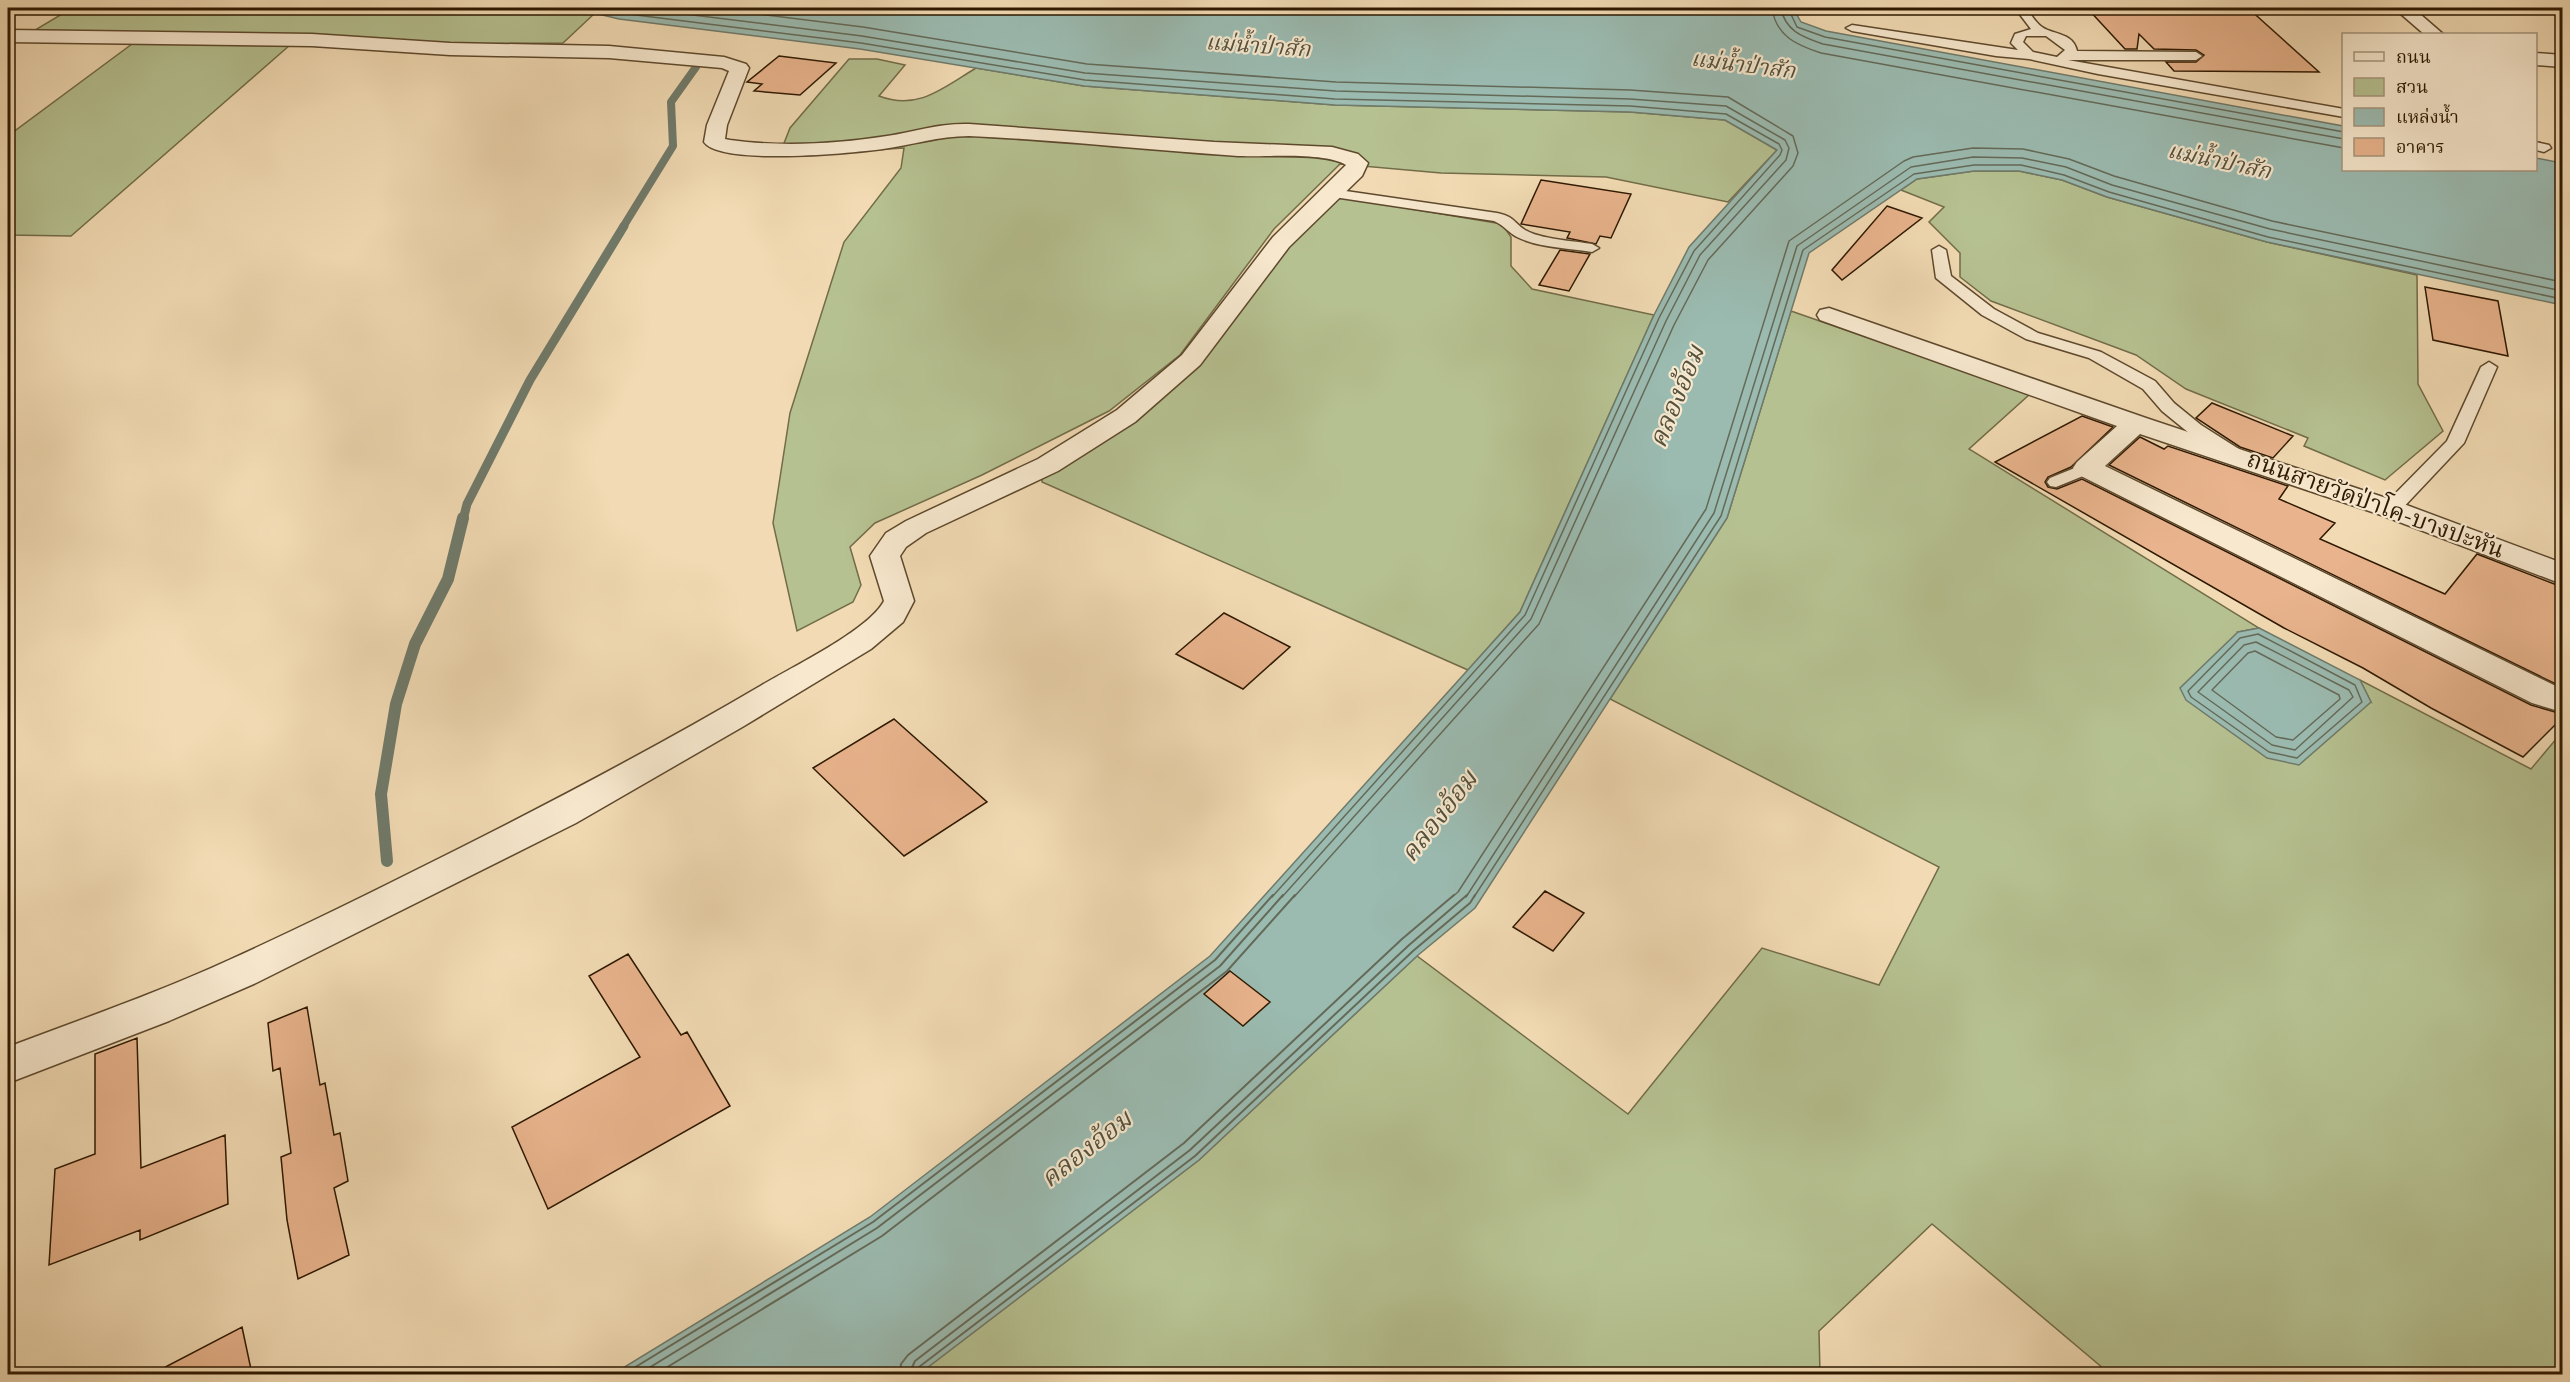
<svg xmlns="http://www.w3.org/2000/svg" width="2570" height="1382" font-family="'Old Standard TT','Noto Serif Thai',serif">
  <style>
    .green { fill: #b6c191; stroke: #726c48; stroke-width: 1.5 }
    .water { fill: #9bbbb1; stroke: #6f7a6a; stroke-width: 1.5 }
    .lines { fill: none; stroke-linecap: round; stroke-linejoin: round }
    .shore-far1 { stroke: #646a58; stroke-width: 1.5 }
    .shore { stroke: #646a58; stroke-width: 2 }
    .stream-far2 { stroke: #6f7a6a; stroke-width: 8 }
    .stream-far1 { stroke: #6f7a6a; stroke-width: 9 }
    .stream { stroke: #6f7a6a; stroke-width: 12 }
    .building { fill: #e9b48d; stroke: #2d1800; stroke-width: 1.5 }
    .service-casing { stroke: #5e492d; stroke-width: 3 }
    .minor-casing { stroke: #5e492d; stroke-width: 3 }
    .service { fill: #f7e8ce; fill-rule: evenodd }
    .minor { fill: #f7e8ce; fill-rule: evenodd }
    .labels { text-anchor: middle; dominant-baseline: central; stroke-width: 4.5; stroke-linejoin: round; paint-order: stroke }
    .far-water-label { font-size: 22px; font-style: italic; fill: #54513e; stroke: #f7e8ce }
    .street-label { font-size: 24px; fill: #2d1800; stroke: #f7e8ce }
    .water-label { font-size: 26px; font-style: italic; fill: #54513e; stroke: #f7e8ce }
  </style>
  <rect width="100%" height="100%" fill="#f2dbb4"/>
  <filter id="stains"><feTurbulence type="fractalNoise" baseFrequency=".00333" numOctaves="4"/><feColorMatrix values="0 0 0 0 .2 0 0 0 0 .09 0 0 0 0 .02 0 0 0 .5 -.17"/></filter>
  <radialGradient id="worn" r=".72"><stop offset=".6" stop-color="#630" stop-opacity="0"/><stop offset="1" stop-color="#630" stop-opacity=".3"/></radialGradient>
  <path class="green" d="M72,8H573L595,13L563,43L461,44L448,54L290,45L71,236L8,235V136L136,41L20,39Z
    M849,59H877L905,65L879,96C918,111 943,88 976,68L1084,86L1335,105L1630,112L1725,120L1777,150L1728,202L1606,177L1441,173L1340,164L1274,229L1180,355L1109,411L982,475L875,523L850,547L861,585L853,602L797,631L773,523L790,413L844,242L901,168L904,148L779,156L790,128Z
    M1974,171H2019L2062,180L2107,197L2267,242L2417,275L2418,384L2443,431L2385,480L2304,446L2308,438L2186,389L2136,355L1991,301L1960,277V253L1929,222L1944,207L1901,190L1917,179Z
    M1339,197L1502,224L1511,237V266L1532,289L1654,315L1520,612L1468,670L1042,482V471L1126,420L1293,237Z
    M1791,311L2030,394L1969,449L2259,628L2238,632L2371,702L2360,680L2531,769L2562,732V1374H2110L1932,1224L1819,1331L1820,1374H919L1199,1160L1417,956L1628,1114L1762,948L1879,985L1939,867L1610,699L1727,518Z"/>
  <path class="water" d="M573,8H1793L1801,22L1826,31L2343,126L2344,170H2536V158L2562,163V305L2267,242L2107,197L2062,180L2019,171H1974L1917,179L1809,253L1727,518L1475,908L1417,956L1199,1160L919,1374H613L870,1217L1210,956L1520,612L1654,315L1689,247L1777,150L1725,120L1630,112L1335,105L1084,86L860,49L619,19Z
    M2259,628L2360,680L2371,702L2299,765L2267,758L2186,700L2180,688L2238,632Z"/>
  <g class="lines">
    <path class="shore-far1" d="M598,8L620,13L861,43L1085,80L1335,99L1630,106L1726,114L1779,144L1782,150L1780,155L1694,251L1659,318L1525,615L1272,897
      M636,8L862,36L1085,73L1336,91L1630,99L1726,106L1785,140L1789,148L1786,160L1700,255L1666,321L1531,619L1282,897
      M709,8L863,27L1087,64L1336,82L1630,90L1728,97L1793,136L1798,153L1793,166L1708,260L1674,325L1539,624L1294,897
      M1772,8C1776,36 1796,45 1821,53L2344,148
      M1781,8C1785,31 1803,37 1823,44L2344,139
      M1788,8L1797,27L1825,37L2344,132
      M2258,634L2355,685L2362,702L2297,758L2269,752L2191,697L2188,691L2240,638Z
      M2256,642L2349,690L2353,697L2295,750L2272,745L2198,692L2244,645Z
      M2255,651L2339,695L2340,699L2293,740L2276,737L2212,690L2248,653Z
      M1452,897L1458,892L1706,509L1789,241L1904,161L1913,157L1973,148L2023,149L2069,159L2114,176L2272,221L2562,282
      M1466,897L1714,513L1797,246L1911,167L1973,157L2022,158L2066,167L2112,185L2270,229L2562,291
      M1474,897L1721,516L1803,250L1914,174L1974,165H2021L2064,175L2109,192L2268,237L2562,299"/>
    <path class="shore" d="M624,1374L873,1222L1215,960L1273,895
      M639,1374L877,1228L1220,966L1283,895
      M656,1374L882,1236L1227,971L1295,895
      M900,1374L901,1364L908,1355L1184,1143L1402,939L1454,895
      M909,1374L915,1361L1190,1150L1408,946L1467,895
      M916,1374L919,1367L1195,1156L1413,951L1470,903L1475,895"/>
    <path class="stream-far2" d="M623,227L673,146L671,102L696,67"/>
    <path class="stream-far1" d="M463,520L467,504L530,380L624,226"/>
    <path class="stream" d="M387,861L381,794L396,704L415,644L448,579L463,518"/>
  </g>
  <path class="building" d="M2087,8H2248L2319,72L2174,71L2166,62H2196L2204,55L2196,50L2154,49L2139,34L2137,49H2125Z
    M779,56L836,63L800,95L754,91L762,84L747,82Z
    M1541,180L1631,194L1611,238L1600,236L1596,244L1567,238L1570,232L1521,224Z
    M1887,206L1922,218L1842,280L1832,270Z
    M1560,250L1590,254L1569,291L1539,285Z
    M2425,287L2498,301L2508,356L2433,340Z
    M2212,403L2293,436L2273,458L2240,447L2196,418Z
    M2082,416L2113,427L2071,467L2048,477L2045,482L2048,487L2057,489L2082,479L2531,705L2562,714V718L2523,757L2431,708L2363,668L2284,628L1995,462Z
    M2140,437L2164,449L2168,446L2288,486L2279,499L2335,523L2320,539L2445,594L2477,554L2562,587V687L2109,465Z
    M1224,613L1290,647L1243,689L1176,654Z
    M894,719L987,802L904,856L813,768Z
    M1545,891L1584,913L1553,951L1513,927Z
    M628,954L681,1035L687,1032L730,1106L548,1209L512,1127L640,1057L589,976Z
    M1230,971L1270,1002L1243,1026L1204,994Z
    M307,1007L320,1085L325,1083L334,1135L340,1133L348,1181L334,1188L349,1255L298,1279L287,1220L281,1157L291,1153L280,1068L273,1071L268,1023Z
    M137,1038L141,1168L225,1135L228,1204L140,1240V1230L49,1265L55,1169L95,1154V1054Z
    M242,1327L252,1374H152Z"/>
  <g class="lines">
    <defs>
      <path id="service" d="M2015,8H2026C2030,13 2036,23 2042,27C2053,35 2073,32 2077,51L2196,52L2202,56L2196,60H2068L2344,109V117L2098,74L2029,59L1996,56L1852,31L1846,28L1852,25L2018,50L2011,43L2015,34L2031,29ZM2026,36H2046L2065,50L2057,57L2033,52L2023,42Z
        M2536,142L2549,145L2551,148L2544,152L2536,150Z
        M1332,189L1497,213C1515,217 1513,222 1525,230C1540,239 1574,241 1592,244L1599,248L1592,252C1568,248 1539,248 1517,237C1509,233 1505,226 1494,221L1327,196L1325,193Z
        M1939,246L1946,250L1951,276L1994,309L2038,333L2101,352L2155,381L2174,403L2201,425L2242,451L2245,455L2242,459H2230L2189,433L2162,411L2143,389L2089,358L2026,339L1982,315L1936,278L1932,250Z
        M2489,362L2497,367L2464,443L2398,513H2384L2382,509L2384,505L2447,441L2481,367Z
        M2087,463L2093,464L2096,468L2093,472L2056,487L2050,486L2047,482L2050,478Z"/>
      <path id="minor" d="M2394,8H2413L2443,34H2424Z
        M8,30L312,34L450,43L609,46L724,57L746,64L749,68L727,125L725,139L730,140C781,147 836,144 887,136C914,132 940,123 969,124L1214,142L1332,147L1358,154L1368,163L1362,176L1289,247L1200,365L1135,422L1058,471L926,533L906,547L900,556L914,601L903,622L871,649L744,726L576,823L256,983L169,1021L8,1083V1047C82,1019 157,993 229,960C291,932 352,902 412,872C531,813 648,752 762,685C792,667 869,630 884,601L870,556L886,533L906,521L1038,459L1117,410L1182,355L1273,237L1346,165C1326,152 1263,157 1238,156C1148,150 1059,140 969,136C939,136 912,145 883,149C853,153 720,166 704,142L707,125L729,71L722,68L609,58L450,55L312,46L8,42Z
        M2536,53L2562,55V67L2536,65Z
        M1829,308L2146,418L2401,503L2562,563V584L2381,515L2140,434L2105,466L2562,689V712L2532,703L2077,474L2073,468L2077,462L2117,426L1820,320L1817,315L1820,310Z"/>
    </defs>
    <use href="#service" class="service-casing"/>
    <use href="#minor" class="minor-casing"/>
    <use href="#service" class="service"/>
    <use href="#minor" class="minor"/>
  </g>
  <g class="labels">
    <g class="far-water-label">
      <text transform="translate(1258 47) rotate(4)">แม่น้ำป่าสัก</text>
      <text transform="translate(1743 66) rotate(7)">แม่น้ำป่าสัก</text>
      <text transform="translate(2219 162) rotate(12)">แม่น้ำป่าสัก</text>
    </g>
    <g class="street-label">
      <text transform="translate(2375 506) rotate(20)">ถนนสายวัดป่าโค-บางปะหัน</text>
    </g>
    <g class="water-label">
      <text transform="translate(1678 397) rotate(-68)">คลองอ้อม</text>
      <text transform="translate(1440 817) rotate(-52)">คลองอ้อม</text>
      <text transform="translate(1087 1150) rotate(-38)">คลองอ้อม</text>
    </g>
  </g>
  <rect width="2570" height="1382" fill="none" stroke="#f2dbb4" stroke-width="30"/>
  <rect x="9" y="9" width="2552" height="1364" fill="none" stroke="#2d1800" stroke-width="3"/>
  <rect x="15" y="15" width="2540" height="1352" fill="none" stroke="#2d1800" stroke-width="1.5"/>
  <rect x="2342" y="33" width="195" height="138" fill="#f7e8ce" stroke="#a6957c" stroke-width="1.5"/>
  <rect x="2354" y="52" width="30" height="9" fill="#f7e8ce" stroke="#a6957c" stroke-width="1.5"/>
  <text x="2396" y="63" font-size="18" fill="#2d1800">ถนน</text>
  <rect x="2354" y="78" width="30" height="18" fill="#b6c191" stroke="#a6957c" stroke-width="1.5"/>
  <text x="2396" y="93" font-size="18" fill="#2d1800">สวน</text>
  <rect x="2354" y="108" width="30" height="18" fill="#9bbbb1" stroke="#a6957c" stroke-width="1.5"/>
  <text x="2396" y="123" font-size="18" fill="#2d1800">แหล่งน้ำ</text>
  <rect x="2354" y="138" width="30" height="18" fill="#e9b48d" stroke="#a6957c" stroke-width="1.5"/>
  <text x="2396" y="153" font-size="18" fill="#2d1800">อาคาร</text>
  <rect width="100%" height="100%" filter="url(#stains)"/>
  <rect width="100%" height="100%" fill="url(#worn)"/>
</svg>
